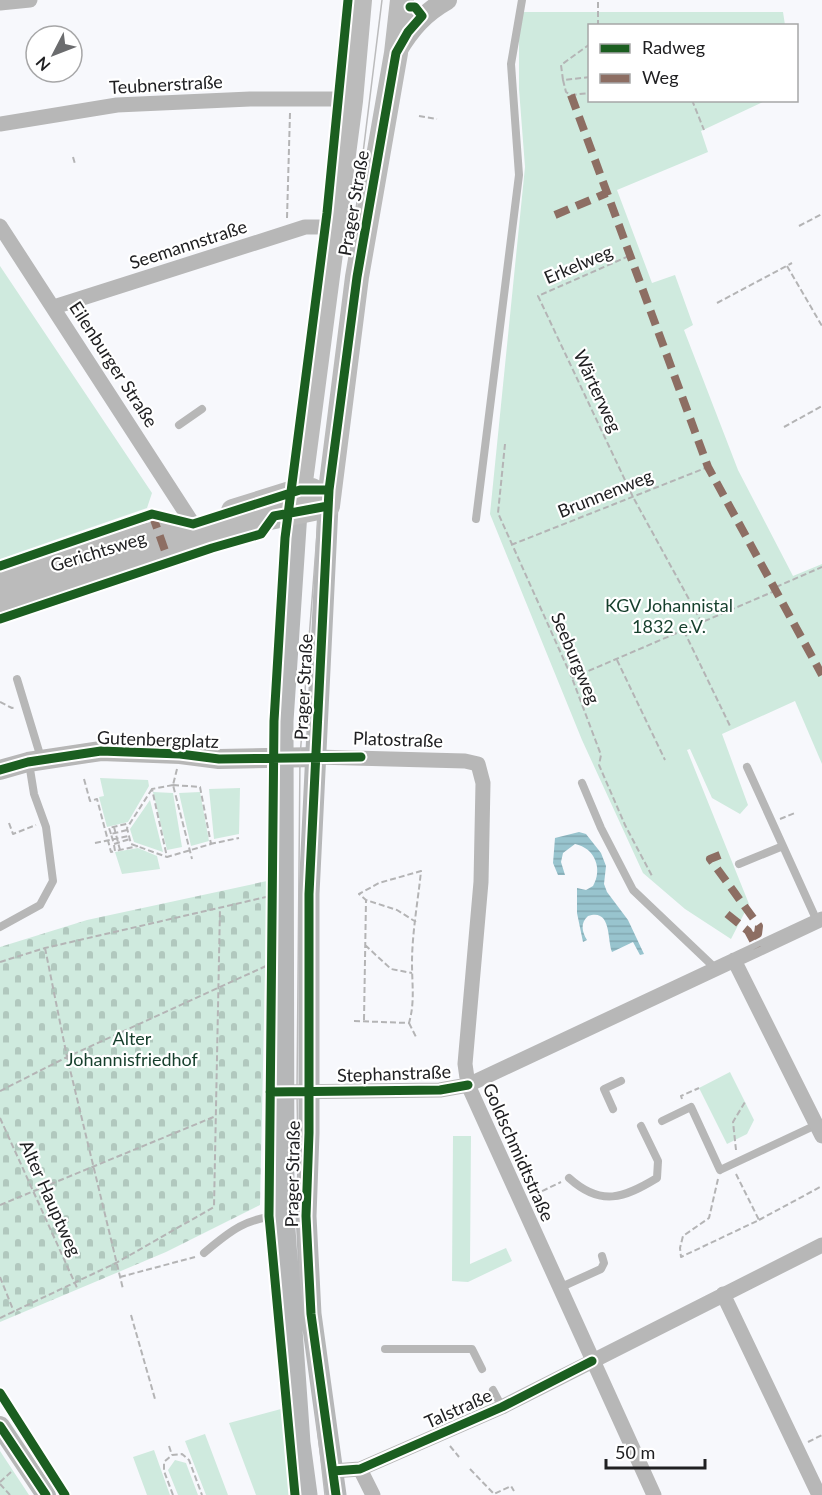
<svg xmlns="http://www.w3.org/2000/svg" width="822" height="1495" font-family="Lato,sans-serif">
  <style>
    .green { fill: #cfeade }
    .cemetery { fill: url(#cemetery-stones) }
    .water { fill: url(#water-rules) }
    .lines { fill: none; stroke-linecap: round; stroke-linejoin: round }
    .path { stroke: #b4b4b5; stroke-width: 2; stroke-dasharray: 6 3; stroke-linecap: butt }
    .service { stroke: #b7b7b7; stroke-width: 8 }
    .minor { stroke: #b7b7b7; stroke-width: 15 }
    .tertiary { stroke: #b7b7b7; stroke-width: 20 }
    .secondary { stroke: #b6b7b8; stroke-width: 21 }
    .primary { stroke: #bbb; stroke-width: 24 }
    .tram { stroke: #bbbbbc; stroke-width: 1.5 }
    .quiet { stroke: #8d6e63; stroke-width: 8; stroke-dasharray: 15 8; stroke-linecap: butt }
    .cycleway-casing { stroke: #fff; stroke-width: 13 }
    .cycleway { stroke: #1b5e20; stroke-width: 9 }
    .labels { text-anchor: middle; dominant-baseline: central; stroke-width: 4.5; stroke-linejoin: round; paint-order: stroke }
    .street-label { font-size: 18px; fill: #202022; stroke: #fff }
    .park-label { font-size: 18px; fill: #153f2c; stroke: #fff }
  </style>
  <defs>
    <pattern id="cemetery-stones" width="16" height="16" patternUnits="userSpaceOnUse" patternTransform="scale(1.5)"><rect width="16" height="16" fill="#cfeade"/><path d="M2 7V4a2 2 0 0 1 4 0v3zM10 15v-3a2 2 0 0 1 4 0v3z" fill="#b1c8be"/></pattern>
    <pattern id="water-rules" width="6" height="5" patternUnits="userSpaceOnUse" patternTransform="scale(1.5)"><rect width="6" height="5" fill="#98c4ce"/><path d="M0 2.5h6" fill="none" stroke="#83a8b1"/></pattern>
  </defs>
  <rect width="100%" height="100%" fill="#f7f8fc"/>
  <path class="green" d="M519,12H783L785,25L590,26V100L765,101L701,131L708,152L617,190L652,283L675,275L693,325L684,330L738,470L793,576L822,564V764L795,701L722,734L748,805L740,814L712,798L690,749L687,750L749,904L731,939L685,909L643,873L582,740L490,514L525,167L519,89Z
    M0,266L152,493L147,508L0,559Z
    M100,778L148,780L149,786L128,822L107,827L99,797L104,796Z
    M240,788L239,834L214,839L209,789Z
    M153,792L173,793L182,847L167,850Z
    M200,792L209,841L191,846L179,793Z
    M150,800L163,852L134,842L130,829Z
    M138,848L157,856L160,869L122,874L115,852Z
    M730,1072L754,1120L747,1134L727,1144L699,1088Z
    M453,1136H471L470,1264L506,1248L512,1261L468,1282L452,1281Z
    M281,1409L290,1495H256L229,1423Z
    M205,1434L228,1495H206L185,1441Z
    M154,1450L170,1495H147L133,1457Z
    M0,1451L29,1495H0Z
    M175,1460L186,1463L198,1495H178L168,1470Z"/>
  <path class="cemetery" d="M267,881L260,1205L166,1252L0,1322V947L87,920Z"/>
  <path class="water" d="M579,832L586,834L601,853L606,866L604,884L607,892L628,920L644,954L640,955L633,942L612,952C607,940 612,908 588,916C580,923 582,932 587,940L583,942L577,913V888L586,890L593,886C603,869 595,848 575,844L563,853L561,862L565,875H558L553,863L555,838Z"/>
  <g class="lines">
    <path class="path" d="M598,26V0
      M590,77L563,80L566,92L571,95L590,93
      M563,80L561,65L590,44
      M692,100L704,130
      M419,116L437,119
      M73,157L75,164
      M287,218L290,113
      M799,226L822,214
      M629,256L538,296L633,497L702,623
      M787,266L822,326
      M717,303L792,263
      M784,427L822,406
      M505,444L498,513L572,678L601,755L599,765L625,825L652,876
      M511,545L708,467
      M776,587L822,567
      M684,631L731,728
      M617,660L665,760
      M572,678L777,590
      M0,702L12,708L16,707
      M177,769L173,785L192,859
      M84,779L90,801L97,799L111,852L115,851
      M173,785L200,787L211,844L167,857L152,789Z
      M152,789L127,828L131,844L167,857
      M780,819L795,813
      M9,823L13,834L36,825
      M114,827L120,850
      M127,830L111,834L114,844L130,839
      M111,834L109,828L130,823
      M95,843L129,836
      M210,844L239,838
      M114,845L115,851L138,846
      M365,945L391,969L412,973
      M45,948L67,1057L123,1289
      M0,962L45,948L266,897
      M364,1020L366,900
      M354,1021L409,1023C415,1002 412,985 412,963C412,933 418,901 421,871L379,883L359,894L366,900L397,910L416,922
      M409,1023L416,1037
      M0,1091L67,1057L266,966
      M682,1099L681,1096L699,1088
      M0,1118L78,1290
      M736,1150L733,1122L745,1102
      M718,1179L709,1218L683,1236L680,1248L681,1257L759,1220L736,1174
      M534,1195L561,1182
      M0,1205L216,1116
      M759,1220L822,1186
      M0,1277L14,1312
      M120,1277L195,1257
      M131,1315L155,1399
      M0,1318L116,1263L214,1207L220,908
      M808,1442L822,1435
      M169,1446L172,1455
      M450,1446L459,1457
      M470,1469L494,1494L511,1486L514,1491
      M0,1482L11,1472
      M0,1484L10,1495
      M173,1495L164,1471V1462L172,1455L182,1454L189,1460L202,1495"/>
    <path class="service" d="M179,425L202,409
      M476,519L519,175L511,64L522,0
      M17,679L41,758
      M747,767L817,921
      M582,783L601,828L633,890L715,968
      M739,864L783,846
      M0,927L40,905L53,881L46,827L34,794L29,763
      M613,1109L604,1089L621,1081
      M662,1121L691,1107L720,1170L816,1125
      M569,1178C601,1207 624,1198 657,1178L658,1161L641,1126
      M204,1253C231,1230 246,1218 283,1215
      M559,1288L601,1269L604,1263L602,1256
      M385,1349H472L482,1369
      M493,1390L502,1407"/>
    <path class="minor" d="M0,3L30,0
      M0,124L117,105L250,99H335
      M0,226L193,524
      M54,307L305,227H335
      M316,757L465,761L478,764L483,783L481,882L465,1064L468,1085L654,1495
      M734,960L822,1136
      M285,1092L440,1090L468,1085L822,919
      M723,1294L819,1495
      M360,1469L373,1495
      M333,1471L360,1469L502,1407L822,1245"/>
    <path class="tertiary" d="M397,51C411,28 424,13 447,0
      M0,770L28,762L101,751L180,754L219,759L316,757
      M0,1426L46,1495"/>
    <path class="secondary" d="M328,506L309,894V1133L306,1216L311,1314L336,1495
      M297,512L283,721L284,1215L300,1443L307,1495"/>
    <path class="primary" d="M233,511L300,490H312
      M297,512L351,101L360,0
      M0,582L115,543L177,528
      M0,600L246,523L328,506L357,277L396,53L402,0"/>
    <path class="tram" d="M0,1419L50,1495
      M325,1495L300,1275L297,1092L300,757L319,508L382,0"/>
    <path class="quiet" d="M571,95L708,467L822,675
      M555,215L607,193
      M152,514L169,562
      M720,855L710,859L759,926L758,934L752,937
      M727,914L748,931L757,948"/>
    <defs>
      <path id="cycleway" d="M0,566L152,514L193,524L300,490H329
        M0,619L212,548L261,534L274,516L328,506
        M0,770L28,762L101,751L180,754L219,759L361,757
        M270,1092L440,1090L468,1085
        M0,1393L65,1495
        M0,1426L46,1495
        M333,1471L360,1469L502,1407L592,1361
        M295,1495L269,1216L274,721L285,538L327,213L348,0
        M336,1495L311,1314L306,1216L309,1133V894L329,490L357,277L396,53L408,32L422,16L415,7H410"/>
    </defs>
    <use href="#cycleway" class="cycleway-casing"/>
    <use href="#cycleway" class="cycleway"/>
  </g>
  <g class="labels">
    <g class="street-label">
      <text transform="translate(166 84) rotate(-3)">Teubnerstraße</text>
      <text transform="translate(353 203) rotate(-80)">Prager Straße</text>
      <text transform="translate(188 244) rotate(-18)">Seemannstraße</text>
      <text transform="translate(578 264) rotate(-23)">Erkelweg</text>
      <text transform="translate(114 364) rotate(57)">Eilenburger Straße</text>
      <text transform="translate(598 391) rotate(65)">Wärterweg</text>
      <text transform="translate(605 493) rotate(-22)">Brunnenweg</text>
      <text transform="translate(98 551) rotate(-17)">Gerichtsweg</text>
      <text transform="translate(576 658) rotate(67)">Seeburgweg</text>
      <text transform="translate(303 687) rotate(-87)">Prager Straße</text>
      <text transform="translate(158 739) rotate(2)">Gutenbergplatz</text>
      <text transform="translate(398 739) rotate(2)">Platostraße</text>
      <text transform="translate(394 1073) rotate(-2)">Stephanstraße</text>
      <text transform="translate(519 1152) rotate(66)">Goldschmidtstraße</text>
      <text transform="translate(292 1174) rotate(-89)">Prager Straße</text>
      <text transform="translate(51 1198) rotate(66)">Alter Hauptweg</text>
      <text transform="translate(458 1408) rotate(-24)">Talstraße</text>
    </g>
    <g class="park-label">
      <text x="669" y="605">KGV Johannistal<tspan x="669" dy="21">1832 e.V.</tspan></text>
      <text x="132" y="1038">Alter<tspan x="132" dy="21">Johannisfriedhof</tspan></text>
    </g>
  </g>
  <rect x="588" y="24" width="210" height="78" fill="#ffffff" stroke="#a6a6a7" stroke-width="1.5"/>
  <rect x="600" y="44" width="30" height="9" fill="#1b5e20" stroke="#a6a6a7" stroke-width="1.5"/>
  <text x="642" y="54" font-size="18" fill="#202022">Radweg</text>
  <rect x="600" y="74" width="30" height="9" fill="#8d6e63" stroke="#a6a6a7" stroke-width="1.5"/>
  <text x="642" y="84" font-size="18" fill="#202022">Weg</text>
  <g transform="translate(54 54) rotate(228)"><circle r="28" fill="#ffffff" stroke="#a6a6a7" stroke-width="1.5"/>
  <path d="M0-4.5L10 22L0 15L-10 22Z" fill="#6b6c6e"/>
  <text y="-9" font-size="16" font-weight="bold" text-anchor="middle" fill="#202022">N</text>
  </g>
  <path d="M606 1459v9h99v-9" fill="none" stroke="#202022" stroke-width="3"/>
  <text x="615" y="1459" font-size="18" fill="#202022" stroke="#ffffff" stroke-width="4.5" paint-order="stroke">50 m</text>
</svg>
